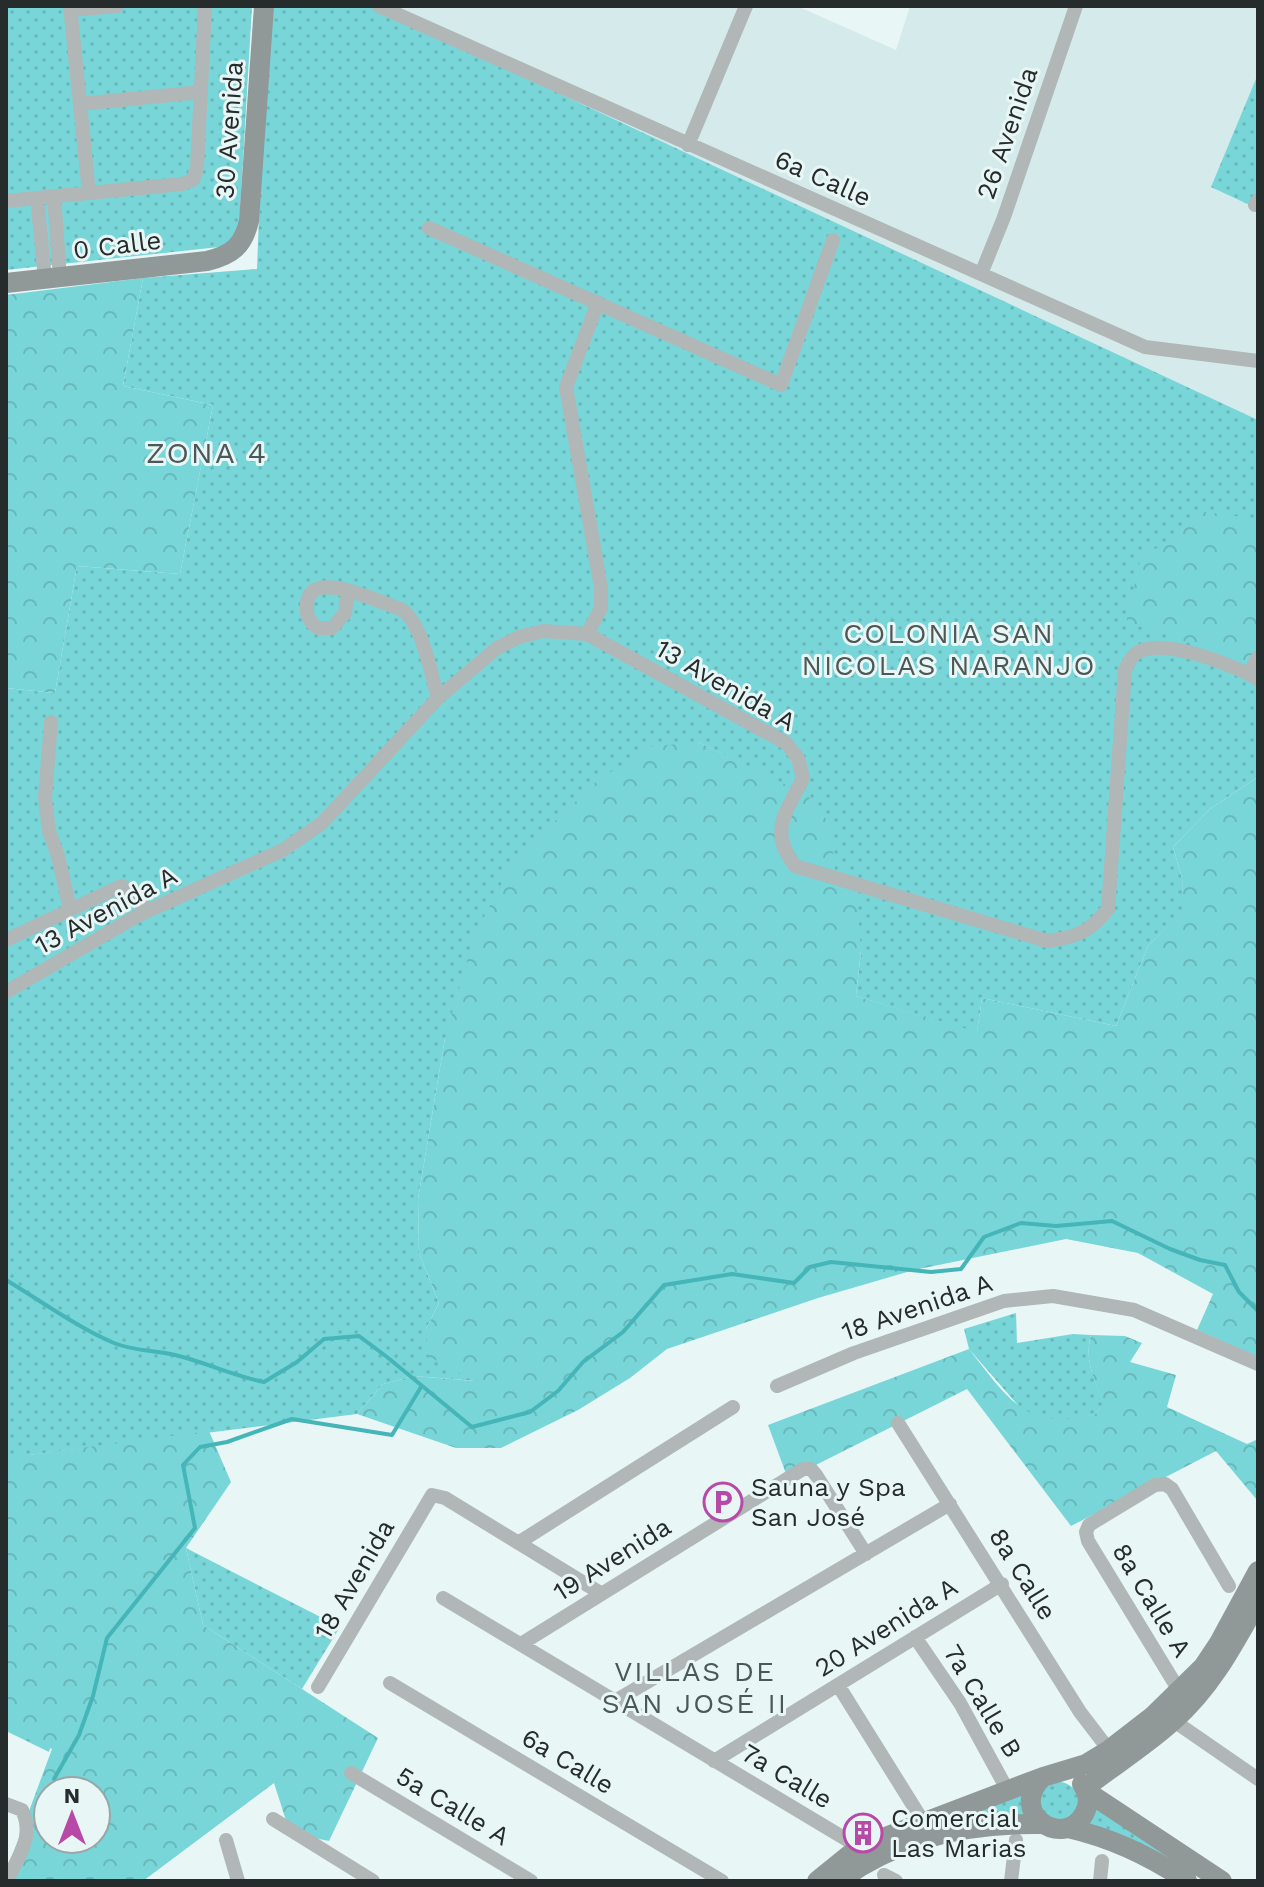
<svg xmlns="http://www.w3.org/2000/svg" width="1264" height="1887" font-family="'Work Sans',sans-serif">
  <style>
    .built { fill: #d5ebeb }
    .grass { fill: url(#grass-dots) }
    .forest { fill: url(#forest-crowns); fill-rule: evenodd }
    .lines { fill: none; stroke-linecap: round; stroke-linejoin: round }
    .stream { stroke: #45b5b8; stroke-width: 4 }
    .street { stroke: #b1b6b6; stroke-width: 14 }
    .secondary { stroke: #909898; stroke-width: 20 }
    .labels { text-anchor: middle; dominant-baseline: central; stroke-width: 6; stroke-linejoin: round; paint-order: stroke }
    .street-label { font-size: 26px; fill: #262b2b; stroke: #e9f6f6 }
    .poi-label { font-size: 26px; fill: #262b2b; stroke: #e9f6f6; text-anchor: start }
    .neighbourhood-label { font-size: 28px; letter-spacing: 2px; fill: #4c5757; stroke: #e9f6f6 }
    .quarter-label { font-size: 30px; letter-spacing: 2px; fill: #4c5757; stroke: #e9f6f6 }
  </style>
  <defs>
    <pattern id="grass-dots" width="8" height="8" patternUnits="userSpaceOnUse" patternTransform="scale(2)"><rect width="8" height="8" fill="#78d6d9"/><path d="M2 2h.1M6 6h.1" fill="none" stroke="#68b8ba" stroke-width="1.8" stroke-linecap="round"/></pattern>
    <pattern id="forest-crowns" width="20" height="18" patternUnits="userSpaceOnUse" patternTransform="scale(2)"><rect width="20" height="18" fill="#78d6d9"/><path d="M2 6a3 3 0 1 1 6 0M12 15a3 3 0 1 1 6 0" fill="none" stroke="#68b8ba"/></pattern>
  </defs>
  <rect width="100%" height="100%" fill="#e9f6f6"/>
  <path class="built" d="M372,6H797L896,50L910,6H1258V74L1212,187L1258,209V420Z"/>
  <path class="grass" d="M6,6H252L238,245L6,270Z
    M267,6H372L1258,420V777L1210,809L1173,847L1182,878L1184,911L1148,946L1116,1026L982,998L977,1033L856,996L861,951L744,765L698,742L445,1038L418,1199L419,1253L439,1303L426,1329L476,1381L414,1376L383,1384L357,1414L29,1455L77,1656L49,1752L6,1731V688L55,693L77,566L180,574L213,405L123,386L143,278L257,269Z
    M1258,74V209L1211,187Z
    M1016,1313L1017,1343L1073,1334L1091,1335C1084,1360 1094,1379 1104,1402L1097,1413L1078,1419L1051,1421L1024,1412L969,1349L964,1329Z
    M186,1548L340,1627L302,1689L203,1625Z
    M1040 1801a19 19 0 1 1 38 0a19 19 0 1 1-38 0Z
    M1031,1788L1032,1818L933,1826Z
    M1090,1801L1181,1865L1079,1826Z"/>
  <path class="forest" d="M143,278L123,386L213,405L180,574L77,566L55,693L6,688V295Z
    M1204,512L1258,519V672L1167,634L1126,623L1141,556L1167,543Z
    M698,742L807,795L830,824L835,872L857,902L861,951L856,996L977,1032L982,998L1116,1026L1148,946L1183,911L1182,878L1173,847L1210,809L1258,777V1357L1197,1330L1213,1294L1138,1253L1066,1239L914,1270L818,1298L667,1349L630,1378L578,1410L501,1448H456L357,1414L383,1384L414,1376L474,1381L428,1356L426,1329L439,1303L419,1253L418,1199L445,1038L474,936L505,877L545,831L597,781L649,747Z
    M1091,1335L1125,1336L1142,1343L1130,1362L1176,1375L1167,1407L1247,1444L1258,1439L1257,1500L1216,1451L1071,1526L967,1389L788,1479L768,1425L969,1349C1009,1400 1028,1434 1097,1413L1103,1402C1094,1378 1084,1361 1091,1335Z
    M209,1431L231,1482L186,1548L203,1625L378,1738L329,1841L290,1833L274,1783L143,1881H6V1873L52,1749L6,1730V1458ZM48,1791H96V1839H48Z"/>
  <g class="lines">
    <path class="stream" d="M6,1280C38,1299 80,1329 114,1343C133,1351 154,1350 175,1355C205,1362 233,1376 264,1382L297,1362L324,1339L359,1336L387,1357L472,1427L530,1412L558,1391L583,1362L623,1332L664,1285L732,1274L794,1283L810,1267L831,1262L931,1272L961,1269L984,1237L1021,1223L1056,1226L1112,1221L1170,1249L1200,1260L1225,1265L1239,1292L1258,1311
      M54,1779L79,1735L93,1696L107,1638L195,1528L183,1465L200,1447L227,1442L292,1419L392,1435L421,1387"/>
    <path class="street" d="M70,6L89,193
      M379,6L1145,347L1258,361
      M70,10L117,6
      M80,104L201,92
      M688,145L746,6
      M54,196L60,278
      M37,198L45,279
      M6,201L182,184L193,180L197,168L205,6
      M1255,205L1258,200
      M429,228L781,385L833,240
      M981,274L1004,217L1076,6
      M348,591L345,613L332,628H318C310,622 306,617 307,606C307,565 380,603 400,609C422,620 431,675 438,698
      M587,634L601,608V588L566,387L598,302
      M1249,674L1258,657
      M51,722L45,798L49,831L58,856L70,909
      M6,940L121,886L133,891L147,911
      M6,992L139,915L283,850L322,823L438,698L497,648L519,637L543,631L587,634L786,743L798,758L803,778C786,814 768,830 795,866L1047,941C1076,937 1089,933 1108,909L1125,670C1127,666 1131,657 1135,654C1160,635 1232,665 1258,679
      M777,1386L854,1353L1004,1301L1053,1296L1134,1310L1258,1364
      M898,1423L1080,1712L1109,1750
      M518,1543L733,1407
      M443,1598L859,1847
      M915,1637L960,1703L1008,1791
      M521,1644L803,1469H811L816,1475L866,1554
      M390,1683L722,1881
      M838,1685L924,1823
      M318,1687L432,1495L445,1498L602,1594
      M1180,1692L1088,1541L1086,1532L1089,1525L1155,1485L1165,1484L1172,1489L1229,1586
      M615,1701L950,1504
      M1174,1721L1258,1779
      M714,1761L1002,1584
      M351,1773L531,1881
      M6,1804L22,1810C35,1837 18,1856 7,1881
      M273,1819L373,1881
      M226,1840L238,1881
      M884,1875L896,1881
      M1011,1881L1016,1840
      M1100,1881L1102,1861"/>
    <path class="secondary" d="M6,283L207,261C232,255 243,246 249,221L264,6
      M1043,1777C1006,1812 1063,1851 1084,1814C1090,1804 1088,1793 1082,1784
      M1085,1788C1113,1766 1147,1745 1173,1721C1211,1688 1234,1644 1258,1601
      M1086,1791L1222,1881
      M1068,1828C1112,1838 1150,1856 1187,1881
      M817,1881L859,1847L1043,1777L1086,1764L1109,1750L1153,1716L1203,1667L1219,1643L1258,1571
      M839,1881C898,1837 970,1823 1042,1824"/>
  </g>
  <defs>
    <symbol id="parking-ring" viewBox="-11 -11 22 22"><circle r="9.5" fill="#e9f6f6" stroke="#b749a7" stroke-width="1.5"/><path d="M-3.5-5.5H1a3.5 3.5 0 0 1 0 7H-1V5.5H-3.5ZM-1-3.4V-.6H.8a1.4 1.4 0 0 0 0-2.8Z" fill="#b749a7"/></symbol>
    <symbol id="building-ring" viewBox="-11 -11 22 22"><circle r="9.5" fill="#e9f6f6" stroke="#b749a7" stroke-width="1.5"/><path d="M-4-6H4V6H1V3H-1V6H-4ZM-2.5-4.3h1.7v1.8h-1.7ZM.8-4.3h1.7v1.8H.8ZM-2.5-1h1.7V.8h-1.7ZM.8-1h1.7V.8H.8Z" fill="#b749a7"/></symbol>
  </defs>
  <g fill-rule="evenodd">
    <use href="#parking-ring" x="701" y="1480" width="44" height="44"/>
    <use href="#building-ring" x="841" y="1811" width="44" height="44"/>
  </g>
  <g class="labels">
    <g class="street-label">
      <text transform="translate(229 130) rotate(-86)">30 Avenida</text>
      <text transform="translate(1007 133) rotate(-71)">26 Avenida</text>
      <text transform="translate(823 178) rotate(24)">6a Calle</text>
      <text transform="translate(117 245) rotate(-7)">0 Calle</text>
      <text transform="translate(726 685) rotate(30)">13 Avenida A</text>
      <text transform="translate(106 910) rotate(-28)">13 Avenida A</text>
      <text transform="translate(917 1307) rotate(-19)">18 Avenida A</text>
      <text transform="translate(612 1559) rotate(-32)">19 Avenida</text>
      <text transform="translate(1023 1574) rotate(58)">8a Calle</text>
      <text transform="translate(354 1579) rotate(-60)">18 Avenida</text>
      <text transform="translate(1152 1600) rotate(59)">8a Calle A</text>
      <text transform="translate(886 1627) rotate(-32)">20 Avenida A</text>
      <text transform="translate(983 1701) rotate(59)">7a Calle B</text>
      <text transform="translate(568 1761) rotate(31)">6a Calle</text>
      <text transform="translate(787 1776) rotate(31)">7a Calle</text>
      <text transform="translate(453 1806) rotate(31)">5a Calle A</text>
    </g>
    <g class="poi-label">
      <text x="751" y="1487">Sauna y Spa<tspan x="751" dy="30">San José</tspan></text>
      <text x="891" y="1818">Comercial<tspan x="891" dy="30">Las Marias</tspan></text>
    </g>
    <g class="neighbourhood-label">
      <text x="949" y="633">COLONIA SAN<tspan x="949" dy="32">NICOLAS NARANJO</tspan></text>
      <text x="695" y="1671">VILLAS DE<tspan x="695" dy="32">SAN JOSÉ II</tspan></text>
    </g>
    <g class="quarter-label">
      <text x="207" y="452">ZONA 4</text>
    </g>
  </g>
  <rect width="1264" height="1887" fill="none" stroke="#262b2b" stroke-width="16"/>
  <g transform="translate(72 1815)"><circle r="38" fill="#e9f6f6" stroke="#9ba5a5" stroke-width="2"/>
  <path d="M0-6L14 30L0 20L-14 30Z" fill="#b749a7"/>
  <text y="-12" font-size="22" font-weight="bold" text-anchor="middle" fill="#262b2b">N</text>
  </g>
</svg>
